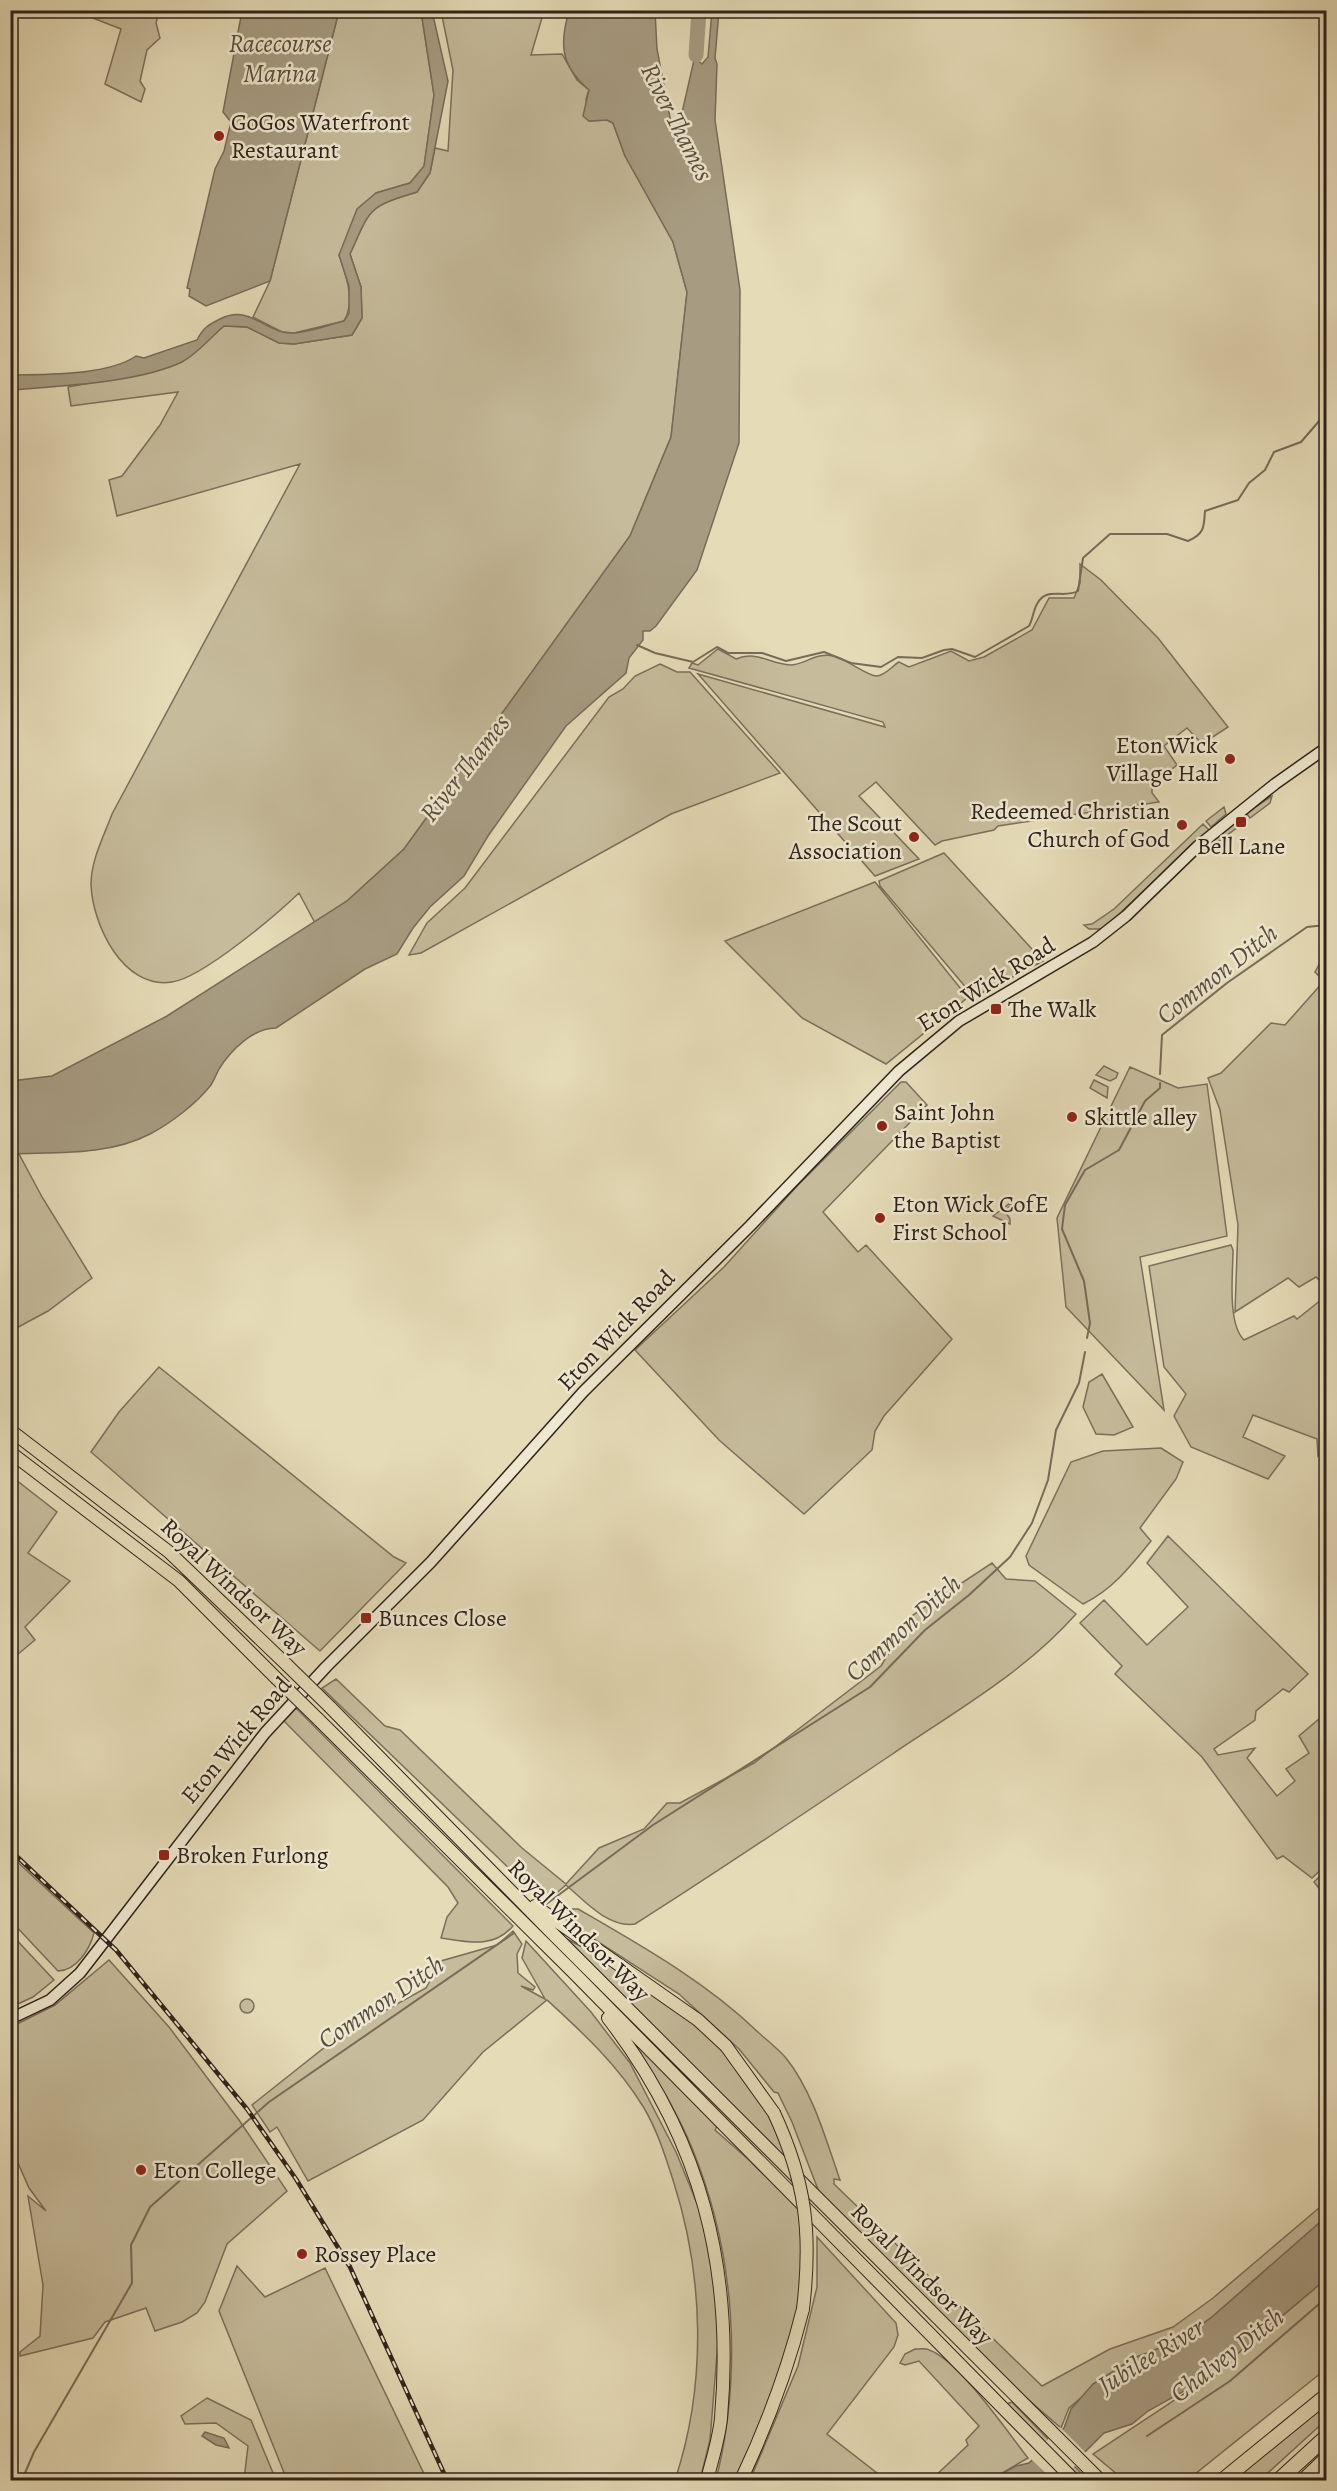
<svg xmlns="http://www.w3.org/2000/svg" width="1337" height="2491" font-family="Alegreya,serif">
  <style>
    .green { fill: #c6bc9c; stroke: #7a6f5c; stroke-width: 1.5 }
    .water { fill: #a79c82; stroke: #776b59; stroke-width: 1.5 }
    .pier { fill: #e5dbb7 }
    .lines { fill: none; stroke-linecap: round; stroke-linejoin: round }
    .stream { stroke: #776b59; stroke-width: 2 }
    .river { stroke: #a79c82; stroke-width: 15 }
    .secondary-casing { stroke: #2f221b; stroke-width: 13 }
    .primary-casing { stroke: #2f221b; stroke-width: 14 }
    .highway-casing { stroke: #2f221b; stroke-width: 16 }
    .secondary { stroke: #eee8d0; stroke-width: 10 }
    .primary { stroke: #e5dbb7; stroke-width: 12 }
    .highway { stroke: #e5dbb7; stroke-width: 14 }
    .rail-casing { stroke: #2f221b; stroke-width: 4.5 }
    .rail { stroke: #eee8d0; stroke-width: 2; stroke-dasharray: 7; stroke-linecap: butt }
    .primary-bridge-casing { stroke: #2f221b; stroke-width: 14; stroke-linecap: butt }
    .primary-bridge { stroke: #e5dbb7; stroke-width: 12 }
    .poi-dot { fill: #8f2418; stroke: #eee8d0; stroke-width: 2 }
    .labels { text-anchor: middle; dominant-baseline: central; stroke-width: 5; stroke-linejoin: round; paint-order: stroke }
    .poi-label { font-size: 24px; fill: #2f221b; stroke: #eee8d0; text-anchor: start }
    .street-label { font-size: 24px; fill: #2f221b; stroke: #eee8d0 }
    .water-label { font-size: 26px; font-style: italic; fill: #594d3f; stroke: #eee8d0 }
  </style>
  <rect width="100%" height="100%" fill="#e5dbb7"/>
  <filter id="stains"><feTurbulence type="fractalNoise" baseFrequency=".00333" numOctaves="4"/><feColorMatrix values="0 0 0 0 .2 0 0 0 0 .09 0 0 0 0 .02 0 0 0 .5 -.17"/></filter>
  <radialGradient id="worn" r=".72"><stop offset=".6" stop-color="#630" stop-opacity="0"/><stop offset="1" stop-color="#630" stop-opacity=".3"/></radialGradient>
  <path class="green" d="M75,11H159L156,23L160,38L147,50L140,81L145,89L141,102L105,84L121,29Z
    M339,11H421L434,95L424,167L410,183L376,193L339,255C346,276 356,301 344,321L294,333L282,332L253,317L270,281Z
    M441,11H544L531,55L562,54L577,80L589,90L586,99L589,121L607,120L613,123L625,156L673,242L687,292L671,437L630,536L404,849L347,901L315,923L299,893C276,915 202,978 172,982C123,990 92,924 91,884C91,860 104,836 112,814L300,464L117,516L109,480L122,476L160,425L178,392L71,406L68,387L150,372L183,361L224,326L247,327L279,343L294,344L352,335L362,318L361,287L350,254C371,208 367,207 417,192L430,173L435,148L448,151L453,70Z
    M1080,564L1101,580L1158,638L1228,727L1202,744L1187,728L1164,746L1177,765L1152,784V793L1159,802L998,826L994,830L942,841L935,845L876,782L859,796L919,859L875,876L698,674L885,727L883,722L689,668L692,663L698,665L718,649L736,659C756,650 770,664 790,665C805,665 815,652 834,656C846,659 866,675 876,676C885,676 892,666 899,662L909,667L951,651L969,661L984,657L1032,630L1049,598H1074L1080,583Z
    M660,664L677,672H690L780,773L671,814L421,953L409,955L427,923L465,888L609,697L623,689L635,676Z
    M1272,796L1270,803L1250,818L1246,813Z
    M1224,807L1226,814L1211,827L1206,821Z
    M1239,819L1242,824L1211,847L1209,842Z
    M1203,824L1209,830L1103,929H1089L1084,925L1092,924L1114,909Z
    M944,853L1043,961L974,997L880,886L879,881Z
    M875,882L965,994L966,999L886,1064L802,1018L725,941Z
    M1323,942H1326V1287L1316,1277L1299,1287L1288,1278L1235,1312L1238,1225L1220,1110L1208,1078L1221,1073L1271,1023L1285,1025L1324,981L1315,972L1321,961Z
    M1104,1066L1118,1073L1116,1078L1110,1081L1096,1075Z
    M1130,1067L1178,1088L1207,1084L1227,1236L1140,1257L1164,1410L1066,1307L1057,1218Z
    M1094,1080L1108,1087L1107,1098L1090,1088Z
    M901,1082H906L927,1105L823,1212L858,1252L866,1245L952,1339L884,1416L875,1431L872,1450L804,1514L719,1440L635,1350L724,1267L798,1185Z
    M10,1154H19L42,1197L92,1278L48,1311L11,1331Z
    M1009,1204L1011,1205L1005,1211L1010,1219V1224L993,1216Z
    M1231,1245L1233,1250C1233,1274 1227,1323 1244,1340L1294,1316L1297,1319L1326,1296V1448L1318,1456L1317,1439L1253,1415L1243,1437L1285,1456L1268,1479L1191,1447L1174,1416L1186,1394L1164,1367L1149,1266Z
    M159,1367L394,1557L406,1563L320,1651L91,1452L119,1412Z
    M1102,1374L1133,1427L1114,1435L1096,1434L1083,1407L1089,1382Z
    M1161,1448L1183,1462L1176,1479L1140,1528L1151,1541C1131,1566 1112,1590 1083,1604L1029,1565L1026,1556L1071,1462L1103,1451Z
    M11,1476L57,1512L28,1553L70,1581L25,1627L35,1640L11,1660Z
    M1168,1536L1308,1674L1289,1692L1283,1689L1256,1711L1255,1720L1214,1749L1218,1755L1255,1748L1247,1758L1277,1796L1295,1781L1286,1769L1309,1753L1299,1736L1326,1713V1865L1312,1878L1283,1856L1277,1859L1202,1757L1115,1674L1122,1666L1080,1623L1104,1600L1147,1645L1188,1607L1147,1563Z
    M992,1563L1006,1579L1035,1581L1076,1614C1025,1672 954,1712 891,1755C806,1812 722,1869 635,1924C608,1928 585,1901 566,1885L545,1903L322,1688L336,1679L385,1726L400,1730L522,1848L566,1884L599,1848L644,1829L667,1803H680L754,1763L881,1666L910,1617Z
    M296,1708L513,1926C493,1949 468,1942 441,1938L447,1917L458,1903L448,1887L284,1721Z
    M11,1856L94,1933C90,1949 76,1971 58,1971L11,1921Z
    M1326,1870V1897L1314,1882Z
    M556,1909H578C642,1946 706,1982 759,2033C768,2041 778,2049 786,2058C813,2092 826,2140 840,2180L834,2179V2184L1042,2386L1110,2349L1173,2327L1213,2298L1326,2202V2217L1212,2317L1169,2348L1157,2349L1093,2384L1089,2391L1069,2408L1061,2428L1008,2382L819,2192L792,2122L778,2093L774,2092L739,2049L679,1994L569,1923Z
    M513,1931L522,1944L517,1954L518,1973L535,1987L533,1990L521,1986L545,1999L522,1958L526,1941L591,2012L630,2063L676,2152L707,2228L719,2329L710,2440L700,2480H675C707,2384 704,2276 673,2180C665,2155 657,2130 644,2108C618,2065 583,2033 547,2000L483,2052L423,2120L308,2181L277,2127L270,2132L252,2105L339,2036L426,1988L441,1961L497,1945Z
    M11,1934L54,1980L33,1997L11,2007Z
    M561,1936C624,1967 718,2031 758,2089C773,2110 782,2140 792,2164L769,2145Z
    M109,1960L169,2027L239,2120L287,2191L227,2244L205,2302L197,2313L182,2322L155,2331L146,2308L105,2322L93,2338L20,2356V2352L40,2336L43,2285L28,2196L46,2211L29,2188L11,2147V2027L55,2005Z
    M240 2006a7 7 0 1 1 14 0a7 7 0 1 1-14 0Z
    M629,2036L717,2126L715,2130L748,2159L800,2211L803,2292L787,2360L736,2480H716C743,2371 735,2253 692,2148C676,2109 652,2072 629,2036Z
    M817,2237L896,2323L898,2335L894,2347L827,2434L886,2480H750L798,2366L817,2287Z
    M237,2266L265,2297L325,2268L427,2480H287L219,2311Z
    M1326,2279V2369L1195,2474L1124,2480L1093,2454L1211,2376Z
    M915,2349C919,2349 926,2348 929,2350C958,2359 1009,2434 1028,2458L990,2480H931L968,2445L966,2440L979,2426L919,2361L905,2365L900,2363L905,2354Z
    M207,2398L251,2420L276,2480H244L248,2446L216,2423L185,2424L181,2416Z
    M1012,2402L1080,2472L1089,2480H1078L1007,2404Z
    M1326,2402V2420L1260,2480H1231Z"/>
  <path class="water" d="M242,11H339L270,281L206,306L189,296L190,289L187,288L215,169L224,151L231,122L223,112Z
    M421,11H432L448,81L430,173L417,192C367,207 371,208 350,254L361,287L362,318L352,335L294,344L279,343L247,327L224,326C211,337 197,354 182,362C137,383 60,386 11,390V375C45,374 107,376 136,356L144,358L197,340C203,328 208,325 220,319C251,303 266,335 294,333C310,332 328,325 344,321L349,313V286L339,255L357,209L376,193L410,183L424,166L434,95Z
    M569,11H655L657,49L672,128L679,126L694,60L695,36L699,37L697,60L702,64L708,57L712,11H719L715,58L717,64L715,120L740,290L739,443L697,570L656,626L650,631H643V640L629,658L626,673L566,726L488,836L464,876L430,907L413,928L397,954L365,969L276,1028C253,1028 231,1050 219,1069C216,1075 214,1080 211,1085C196,1104 171,1123 150,1134C108,1156 56,1152 11,1154V1081L52,1076L167,1016L347,901L404,849L630,536L671,437L687,292L673,242L625,156L613,123L607,120L589,121L583,116L589,90C561,66 559,45 569,11Z
    M11,1172L18,1196L11,1213Z
    M1326,2217V2279L1211,2376L1148,2411L1132,2424L1104,2433L1057,2480H990L1016,2466L1029,2463L1064,2428L1071,2409L1093,2384L1134,2358L1157,2349L1170,2348L1212,2317Z
    M205,2432L224,2438L229,2448L216,2445L202,2436Z"/>
  <path class="pier" d="M1060,2427L1087,2454L1061,2480H1053L1030,2458Z"/>
  <g class="lines">
    <path class="stream" d="M637,645L655,653L693,662L717,647L728,653H762L786,661L824,652L851,663L881,667L898,657L922,658L944,650L952,649L975,657L1029,626C1033,619 1033,611 1037,604C1046,586 1064,599 1078,591L1083,558L1110,534H1167L1188,541C1204,534 1204,528 1205,511L1238,500L1249,483L1265,470L1274,452L1301,442L1326,413
      M1160,1074L1162,1035L1227,983L1307,927L1326,925
      M1087,1338L1090,1323L1084,1281L1062,1229L1065,1205L1085,1170L1119,1150L1145,1101L1160,1088V1083
      M545,1905L653,1825L870,1687L925,1630L969,1595L1010,1557L1032,1523L1048,1480L1056,1430L1079,1383L1085,1352
      M1147,2436L1230,2381L1326,2298
      M22,2480L34,2452L132,2283L131,2245L150,2207L269,2102L514,1933"/>
    <path class="river" d="M696,55L699,10"/>
    <defs>
      <path id="secondary" d="M10,2019L50,2000L80,1973L265,1733L326,1667L431,1562L583,1392L750,1226L899,1071L959,1021L1093,942L1126,916L1198,846L1275,784L1326,748"/>
      <path id="primary" d="M10,1430L169,1552L287,1665
        M10,1452L179,1581L276,1678
        M330,1707L553,1934L1100,2480
        M318,1719L572,1971L1074,2480
        M535,1906L698,2020L726,2046L774,2113
        M608,2018C701,2139 734,2267 721,2418C719,2439 712,2460 707,2480
        M741,2480C767,2425 788,2369 803,2309"/>
      <path id="highway" d="M1223,2480L1326,2396
        M1279,2480L1326,2437
        M1304,2480L1326,2459"/>
    </defs>
    <use href="#secondary" class="secondary-casing"/>
    <use href="#primary" class="primary-casing"/>
    <use href="#highway" class="highway-casing"/>
    <use href="#secondary" class="secondary"/>
    <use href="#primary" class="primary"/>
    <use href="#highway" class="highway"/>
    <defs>
      <path id="rail" d="M10,1850L116,1950L247,2109L296,2179L350,2267L447,2480"/>
    </defs>
    <use href="#rail" class="rail-casing"/>
    <use href="#rail" class="rail"/>
    <defs>
      <path id="primary-bridge" d="M287,1665L330,1707
        M276,1678L318,1719
        M774,2113C806,2182 812,2233 803,2309"/>
    </defs>
    <use href="#primary-bridge" class="primary-bridge-casing"/>
    <use href="#primary-bridge" class="primary-bridge"/>
  </g>
  <g class="poi-dot">
    <circle cx="219" cy="136" r="6"/>
    <circle cx="1230" cy="759" r="6"/>
    <rect x="1235" y="816" width="12" height="12" rx="3"/>
    <circle cx="1182" cy="825" r="6"/>
    <circle cx="914" cy="837" r="6"/>
    <rect x="990" y="1003" width="12" height="12" rx="3"/>
    <circle cx="1072" cy="1117" r="6"/>
    <circle cx="882" cy="1126" r="6"/>
    <circle cx="880" cy="1218" r="6"/>
    <rect x="360" y="1612" width="12" height="12" rx="3"/>
    <rect x="158" y="1849" width="12" height="12" rx="3"/>
    <circle cx="141" cy="2170" r="6"/>
    <circle cx="302" cy="2254" r="6"/>
  </g>
  <g class="labels">
    <g class="poi-label">
      <text x="231" y="122">GoGos Waterfront<tspan x="231" dy="28">Restaurant</tspan></text>
      <text x="1218" y="745" text-anchor="end">Eton Wick<tspan x="1218" dy="28">Village Hall</tspan></text>
      <text x="1170" y="811" text-anchor="end">Redeemed Christian<tspan x="1170" dy="28">Church of God</tspan></text>
      <text x="902" y="823" text-anchor="end">The Scout<tspan x="902" dy="28">Association</tspan></text>
      <text x="1241" y="846" text-anchor="middle">Bell Lane</text>
      <text x="1008" y="1009">The Walk</text>
      <text x="894" y="1112">Saint John<tspan x="894" dy="28">the Baptist</tspan></text>
      <text x="1084" y="1117">Skittle alley</text>
      <text x="892" y="1204">Eton Wick CofE<tspan x="892" dy="28">First School</tspan></text>
      <text x="378" y="1618">Bunces Close</text>
      <text x="176" y="1855">Broken Furlong</text>
      <text x="153" y="2170">Eton College</text>
      <text x="314" y="2254">Rossey Place</text>
    </g>
    <g class="street-label">
      <text transform="translate(986 984) rotate(-32)">Eton Wick Road</text>
      <text transform="translate(616 1330) rotate(-46)">Eton Wick Road</text>
      <text transform="translate(234 1587) rotate(43)">Royal Windsor Way</text>
      <text transform="translate(236 1740) rotate(-50)">Eton Wick Road</text>
      <text transform="translate(579 1930) rotate(45)">Royal Windsor Way</text>
      <text transform="translate(922 2274) rotate(45)">Royal Windsor Way</text>
    </g>
    <g class="water-label">
      <text x="280" y="43">Racecourse<tspan x="280" dy="30">Marina</tspan></text>
      <text transform="translate(677 122) rotate(63)">River Thames</text>
      <text transform="translate(465 768) rotate(-52)">River Thames</text>
      <text transform="translate(1217 974) rotate(-38)">Common Ditch</text>
      <text transform="translate(903 1628) rotate(-42)">Common Ditch</text>
      <text transform="translate(381 2002) rotate(-34)">Common Ditch</text>
      <text transform="translate(1227 2355) rotate(-38)">Chalvey Ditch</text>
      <text transform="translate(1151 2356) rotate(-32)">Jubilee River</text>
    </g>
  </g>
  <rect width="1337" height="2491" fill="none" stroke="#e5dbb7" stroke-width="36"/>
  <rect x="12" y="12" width="1313" height="2467" fill="none" stroke="#2f221b" stroke-width="3"/>
  <rect x="18" y="18" width="1301" height="2455" fill="none" stroke="#2f221b" stroke-width="1.5"/>
  <rect width="100%" height="100%" filter="url(#stains)"/>
  <rect width="100%" height="100%" fill="url(#worn)"/>
</svg>
